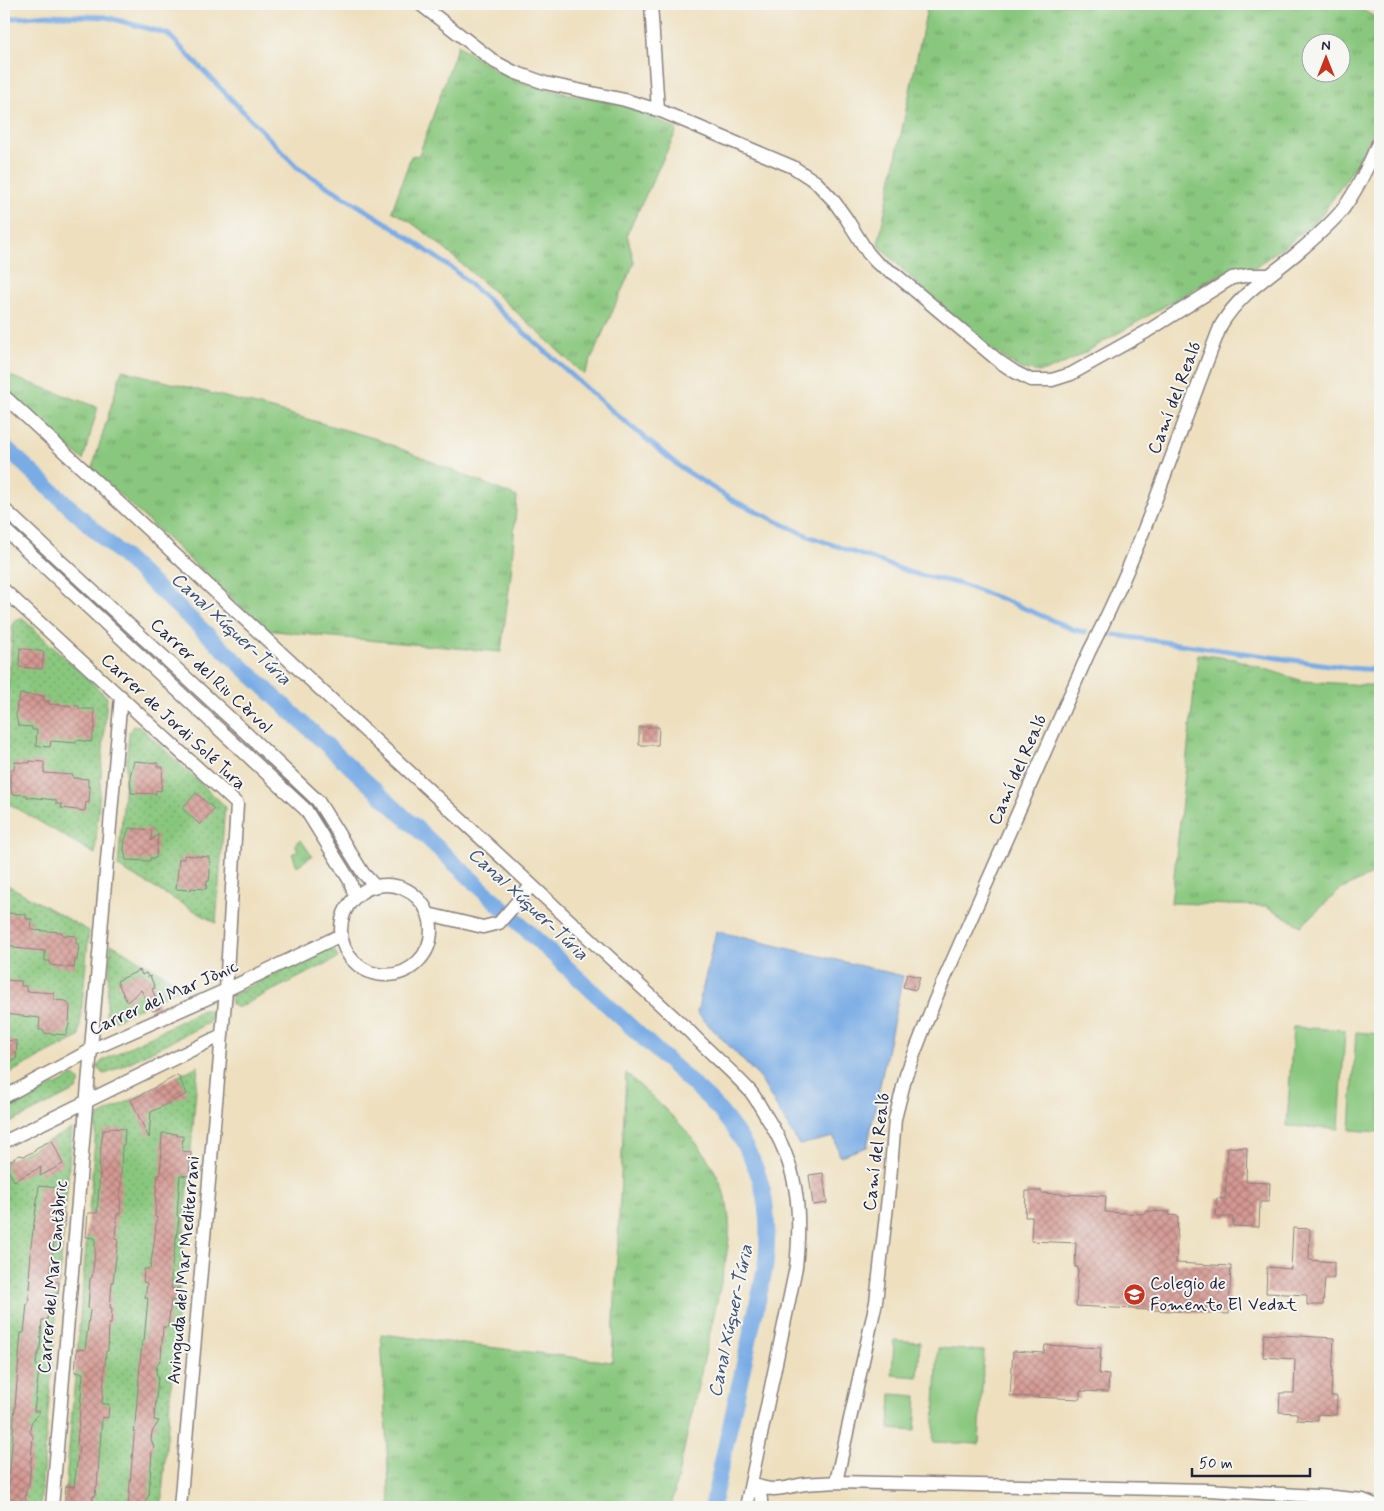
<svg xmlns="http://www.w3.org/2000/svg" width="1384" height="1511" font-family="Mynerve,sans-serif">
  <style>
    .grass { fill: url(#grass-tufts); stroke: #56745c; fill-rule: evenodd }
    .garden { fill: url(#garden-dots); stroke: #56745c }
    .pitch { fill: #89c77e; stroke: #56745c }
    .water { fill: #79ace5; stroke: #4e6790 }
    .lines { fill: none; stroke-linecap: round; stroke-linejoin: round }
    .stream { stroke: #79ace5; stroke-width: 5 }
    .canal { stroke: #79ace5; stroke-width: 16 }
    .building { fill: url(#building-cross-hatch) }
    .street-casing { stroke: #88817d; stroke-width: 15 }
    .street { stroke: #fff; stroke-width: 12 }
    .labels { text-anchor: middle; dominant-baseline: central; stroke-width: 4; stroke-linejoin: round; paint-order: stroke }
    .street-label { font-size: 18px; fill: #22223b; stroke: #f6f6f2 }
    .poi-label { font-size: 18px; fill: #22223b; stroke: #f6f6f2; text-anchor: start }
    .water-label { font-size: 19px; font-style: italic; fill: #405276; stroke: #f6f6f2 }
  </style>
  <defs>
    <pattern id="grass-tufts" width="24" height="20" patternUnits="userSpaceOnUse" patternTransform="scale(1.25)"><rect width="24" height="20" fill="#89c77e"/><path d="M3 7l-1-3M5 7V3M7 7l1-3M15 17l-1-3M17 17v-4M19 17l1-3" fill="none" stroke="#70a168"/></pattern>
    <pattern id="garden-dots" width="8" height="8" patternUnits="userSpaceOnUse" patternTransform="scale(1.25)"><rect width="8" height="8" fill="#89c77e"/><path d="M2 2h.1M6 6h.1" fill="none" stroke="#70a168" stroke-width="1.8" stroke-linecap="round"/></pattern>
    <pattern id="building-cross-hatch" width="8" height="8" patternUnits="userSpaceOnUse" patternTransform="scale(1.25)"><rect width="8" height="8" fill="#d49992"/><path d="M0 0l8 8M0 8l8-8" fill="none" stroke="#ac7c78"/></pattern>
  </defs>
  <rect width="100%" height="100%" fill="#f6f6f2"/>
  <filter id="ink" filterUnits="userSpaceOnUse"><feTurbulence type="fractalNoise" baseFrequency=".02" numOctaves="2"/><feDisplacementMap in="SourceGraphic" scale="10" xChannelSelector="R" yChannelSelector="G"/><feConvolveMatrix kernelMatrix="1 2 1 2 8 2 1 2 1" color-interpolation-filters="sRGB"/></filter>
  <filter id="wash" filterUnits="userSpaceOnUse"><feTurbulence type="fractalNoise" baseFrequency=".0096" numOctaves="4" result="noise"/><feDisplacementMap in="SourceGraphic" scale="20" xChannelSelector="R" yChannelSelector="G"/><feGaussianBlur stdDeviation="1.12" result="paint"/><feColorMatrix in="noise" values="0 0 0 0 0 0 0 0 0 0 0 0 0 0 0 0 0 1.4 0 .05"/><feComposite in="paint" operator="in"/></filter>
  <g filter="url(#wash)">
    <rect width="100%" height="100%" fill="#eee0bf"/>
    <path class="grass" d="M928,4H1352L1380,20V113L1364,150L1351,172L1321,216L1287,245L1271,255L1255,268L1220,274L1072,360L1049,370L1039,372L1021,369L1013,364L961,327L878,245ZM1312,42H1342V72H1312Z
      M458,45C479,61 502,76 528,84C562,95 598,97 632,108C647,113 662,122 677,130L627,234L634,263L584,375C545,338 506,302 465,267C442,247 419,225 392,211L411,156L419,155Z
      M122,370L279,411L377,439L517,497L511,574L501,652L322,636L266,630L92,469Z
      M4,374L98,407L83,460L4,388Z
      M1198,654L1234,659L1303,681L1380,686V871L1340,890L1301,926L1266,906L1171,903Z
      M301,840L312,856L297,866L292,854L298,850L295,844Z
      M626,1073C669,1113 724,1156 729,1219C731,1241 725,1262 721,1283L671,1507H390L381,1334L612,1362Z"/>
    <path class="garden" d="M17,619H23L107,697L95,854L4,801V734L13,625Z
      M133,726H139L225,806L216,923L118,867L129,732Z
      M4,883L89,931L79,1037L4,1076Z
      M111,944L184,986L116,1020L109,1019L106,1015Z
      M332,945L338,958L239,1007H235L231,1004L230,998L233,995Z
      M202,1010H206L211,1012L212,1016L208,1023L108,1073L103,1074L98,1069V1065L102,1061Z
      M198,1066L161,1507H64L97,1117Z
      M74,1076L78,1079L80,1083L76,1090L4,1126V1110Z
      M72,1129L40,1507H4V1163Z"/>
    <path class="pitch" d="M1293,1027L1345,1030L1339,1129L1287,1126Z
      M1356,1032L1380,1034V1132L1350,1130Z
      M894,1340L920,1342L918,1377L892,1375Z
      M938,1348L984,1351L979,1444L933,1442Z
      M891,1394L917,1396L915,1431L889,1429Z"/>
    <path class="water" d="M716,931L903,976L867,1147L840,1156L834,1137L799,1145L759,1077L697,1013Z"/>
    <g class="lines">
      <path class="stream" d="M4,19L48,15L106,17L168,34L299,169L390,225L453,269L611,410L680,467L732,500L808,536L915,574L957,583L1007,601L1075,630L1085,632
        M1114,635L1350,668L1380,670"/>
      <path class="canal" d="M4,446L711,1101C759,1153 774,1198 765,1269L712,1507"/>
    </g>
    <g id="blocks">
      <path class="building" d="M20,648L44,652L42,669L19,667Z
        M20,694L44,696V701H49V704L79,706V709H94L95,726L91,742L76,740V743L51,741L50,747L36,746L37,730H32V727L18,726L16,715L17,702H19Z
        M639,727H659L658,745H639Z
        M30,761L44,762V773L73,775V778L88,779V787H90L89,803L86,802L85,811L61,808L62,804H56V800L27,797V795L12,794L10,778L11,770H14L15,762L30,763Z
        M134,761L158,763V767H163L161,791L156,790V794L131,793L130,776Z
        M196,793L214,809L200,825L182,808Z
        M129,828L152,830L151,841L158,834L156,858H150V861L126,860L124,849L125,840Z
        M184,855L209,857L210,873L209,881H207L206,889L191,888V890L176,889L179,859H184Z
        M4,913L26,914V919H32L31,930L62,932V935L76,936V944H79L77,960H75L74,968L50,965V961H45V951L14,948V946L4,945Z
        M140,970L142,975L146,973L148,977L150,976L155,988L152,989L160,1008L153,1011L141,990L127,1002L117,981Z
        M907,974L920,977L916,990L903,987Z
        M4,980L21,981V986H26V991L54,993V1000L66,1001L70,1006L69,1025L66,1035L44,1033V1030H39L40,1018L4,1014Z
        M4,1040L17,1041L16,1060H4Z
        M178,1075L187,1094L151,1112L149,1138L131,1100Z
        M110,1128L125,1129L124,1145H122L120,1214H117L115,1239L118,1240L113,1282H112L110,1308H112L111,1324H109L108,1351H106L102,1404H109L108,1418L102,1417L97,1487H96L95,1496H93L92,1507H64L66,1486L74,1487L79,1447L77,1444L83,1373L75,1372L77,1349L85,1350L90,1310L88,1308L90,1279L92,1277L95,1252V1238L86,1237L88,1213H97L100,1173L99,1170L101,1145L103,1130H109Z
        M162,1133L177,1134V1136H183L182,1151L191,1152L189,1176L180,1175L177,1215L179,1218L171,1273V1288L179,1289L178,1301L171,1300L168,1327H163L161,1358L157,1365L156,1372L158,1378L154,1420L159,1421L152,1432L151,1440L154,1447L152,1451L149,1495L145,1502V1507H128L142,1341H144L148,1298H145L147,1283L143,1282L144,1269H150L154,1243L157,1217H155L156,1190L158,1175H160L162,1149H161Z
        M52,1140L63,1164L40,1176L41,1167L14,1181L5,1164L20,1155L24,1156L35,1151L36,1148Z
        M1228,1147L1247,1148L1246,1182L1270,1183L1269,1202H1260L1259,1227L1233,1226V1217H1216L1217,1198L1225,1199Z
        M823,1173L827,1203L813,1205L809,1175Z
        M39,1186L58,1188V1206L65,1214L64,1227L56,1226L51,1266L50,1281L59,1282L58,1294H51L47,1320H42L40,1350L37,1356L36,1364L39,1370L34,1411H40L31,1423L30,1431L33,1437L29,1485L26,1491L25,1498L29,1507H7L20,1344L21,1333H24L27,1304H28L31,1279H29L31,1253H30Z
        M1026,1191H1041V1193L1106,1196L1105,1212L1145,1214V1211L1170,1212L1169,1215L1178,1216L1176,1263L1231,1266L1229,1314L1076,1306L1078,1267H1075L1076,1243L1031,1241L1032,1217H1025Z
        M1293,1228L1310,1229L1309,1260L1334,1262V1278H1325L1323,1305H1307V1295L1266,1293L1267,1267L1291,1269Z
        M1264,1334L1334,1338L1331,1396H1337L1336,1415L1318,1414V1421L1297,1420V1413L1279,1412L1280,1393H1294L1295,1359L1263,1357Z
        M1045,1345L1101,1348L1099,1374L1109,1375L1108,1392L1080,1391V1399L1010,1396L1013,1351L1044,1353Z"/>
    </g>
  </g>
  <g filter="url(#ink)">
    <use href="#blocks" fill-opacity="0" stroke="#88817d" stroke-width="1"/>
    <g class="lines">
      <defs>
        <path id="street" d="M420,4L495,62L514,72L545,83L625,100L661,111L793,167L816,182L833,200L846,218L868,253L877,263L895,274L1000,362L1015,372L1031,380H1052L1071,374L1146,332L1232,278L1249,275H1268
          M651,4L658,110
          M4,396L690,1032C709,1052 731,1070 750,1091C756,1098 761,1108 766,1116C798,1166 802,1209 796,1267L746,1507
          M4,509L246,733L318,801L363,873L375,886
          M4,529L306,810L350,881L355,897
          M4,590L237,804L226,990L180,1507
          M341 930a45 45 0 1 1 90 0a45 45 0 1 1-90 0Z
          M428,914L483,927L499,923L531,886
          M4,1097L91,1050L226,990L341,935
          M4,1142L222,1035
          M836,1482L876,1302L890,1180L895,1119L906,1075L935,1000L1089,652C1143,548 1178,434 1221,325C1240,293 1269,277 1296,254C1309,243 1333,222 1343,209C1359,187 1370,163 1380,138
          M751,1484C777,1493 780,1488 805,1484C815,1483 826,1483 836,1482L1208,1490L1334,1497L1363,1500L1380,1507
          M751,1484C760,1491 762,1496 761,1507
          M52,1507L121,696"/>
      </defs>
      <use href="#street" class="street-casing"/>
      <use href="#street" class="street"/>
    </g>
  </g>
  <defs>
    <symbol id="school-disc" viewBox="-11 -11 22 22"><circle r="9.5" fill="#c8321e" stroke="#f6f6f2"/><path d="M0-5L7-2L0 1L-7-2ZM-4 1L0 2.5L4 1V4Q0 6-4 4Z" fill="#fff"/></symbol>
  </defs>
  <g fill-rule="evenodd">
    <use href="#school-disc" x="1122" y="1282" width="25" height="25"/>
  </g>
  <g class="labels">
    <g class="street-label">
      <text transform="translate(1175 398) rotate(-69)">Camí del Realó</text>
      <text transform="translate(211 676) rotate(43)">Carrer del Riu Cèrvol</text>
      <text transform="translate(173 722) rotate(43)">Carrer de Jordi Solé Tura</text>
      <text transform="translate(1018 770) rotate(-66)">Camí del Realó</text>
      <text transform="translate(164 998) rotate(-24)">Carrer del Mar Jònic</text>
      <text transform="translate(877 1152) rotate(-83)">Camí del Realó</text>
      <text transform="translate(184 1270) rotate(-85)">Avinguda del Mar Mediterrani</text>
      <text transform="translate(53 1277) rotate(-85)">Carrer del Mar Cantàbric</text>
    </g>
    <g class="poi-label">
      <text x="1150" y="1284">Colegio de<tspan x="1150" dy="21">Fomento El Vedat</tspan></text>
    </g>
    <g class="water-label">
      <text transform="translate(231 629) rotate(43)">Canal Xúquer-Túria</text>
      <text transform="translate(528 904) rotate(43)">Canal Xúquer-Túria</text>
      <text transform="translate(731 1321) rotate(-78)">Canal Xúquer-Túria</text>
    </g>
  </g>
  <rect width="1384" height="1511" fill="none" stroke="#f6f6f2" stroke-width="20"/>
  <g transform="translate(1326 58)"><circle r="24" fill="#f6f6f2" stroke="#a1a1a9"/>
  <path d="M0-4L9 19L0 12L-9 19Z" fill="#c8321e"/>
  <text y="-8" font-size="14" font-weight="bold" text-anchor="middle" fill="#22223b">N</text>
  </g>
  <path d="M1192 1468v8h118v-8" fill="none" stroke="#22223b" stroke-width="2.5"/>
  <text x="1199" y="1468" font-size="15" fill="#22223b" stroke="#f6f6f2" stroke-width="4" paint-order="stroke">50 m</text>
</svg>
